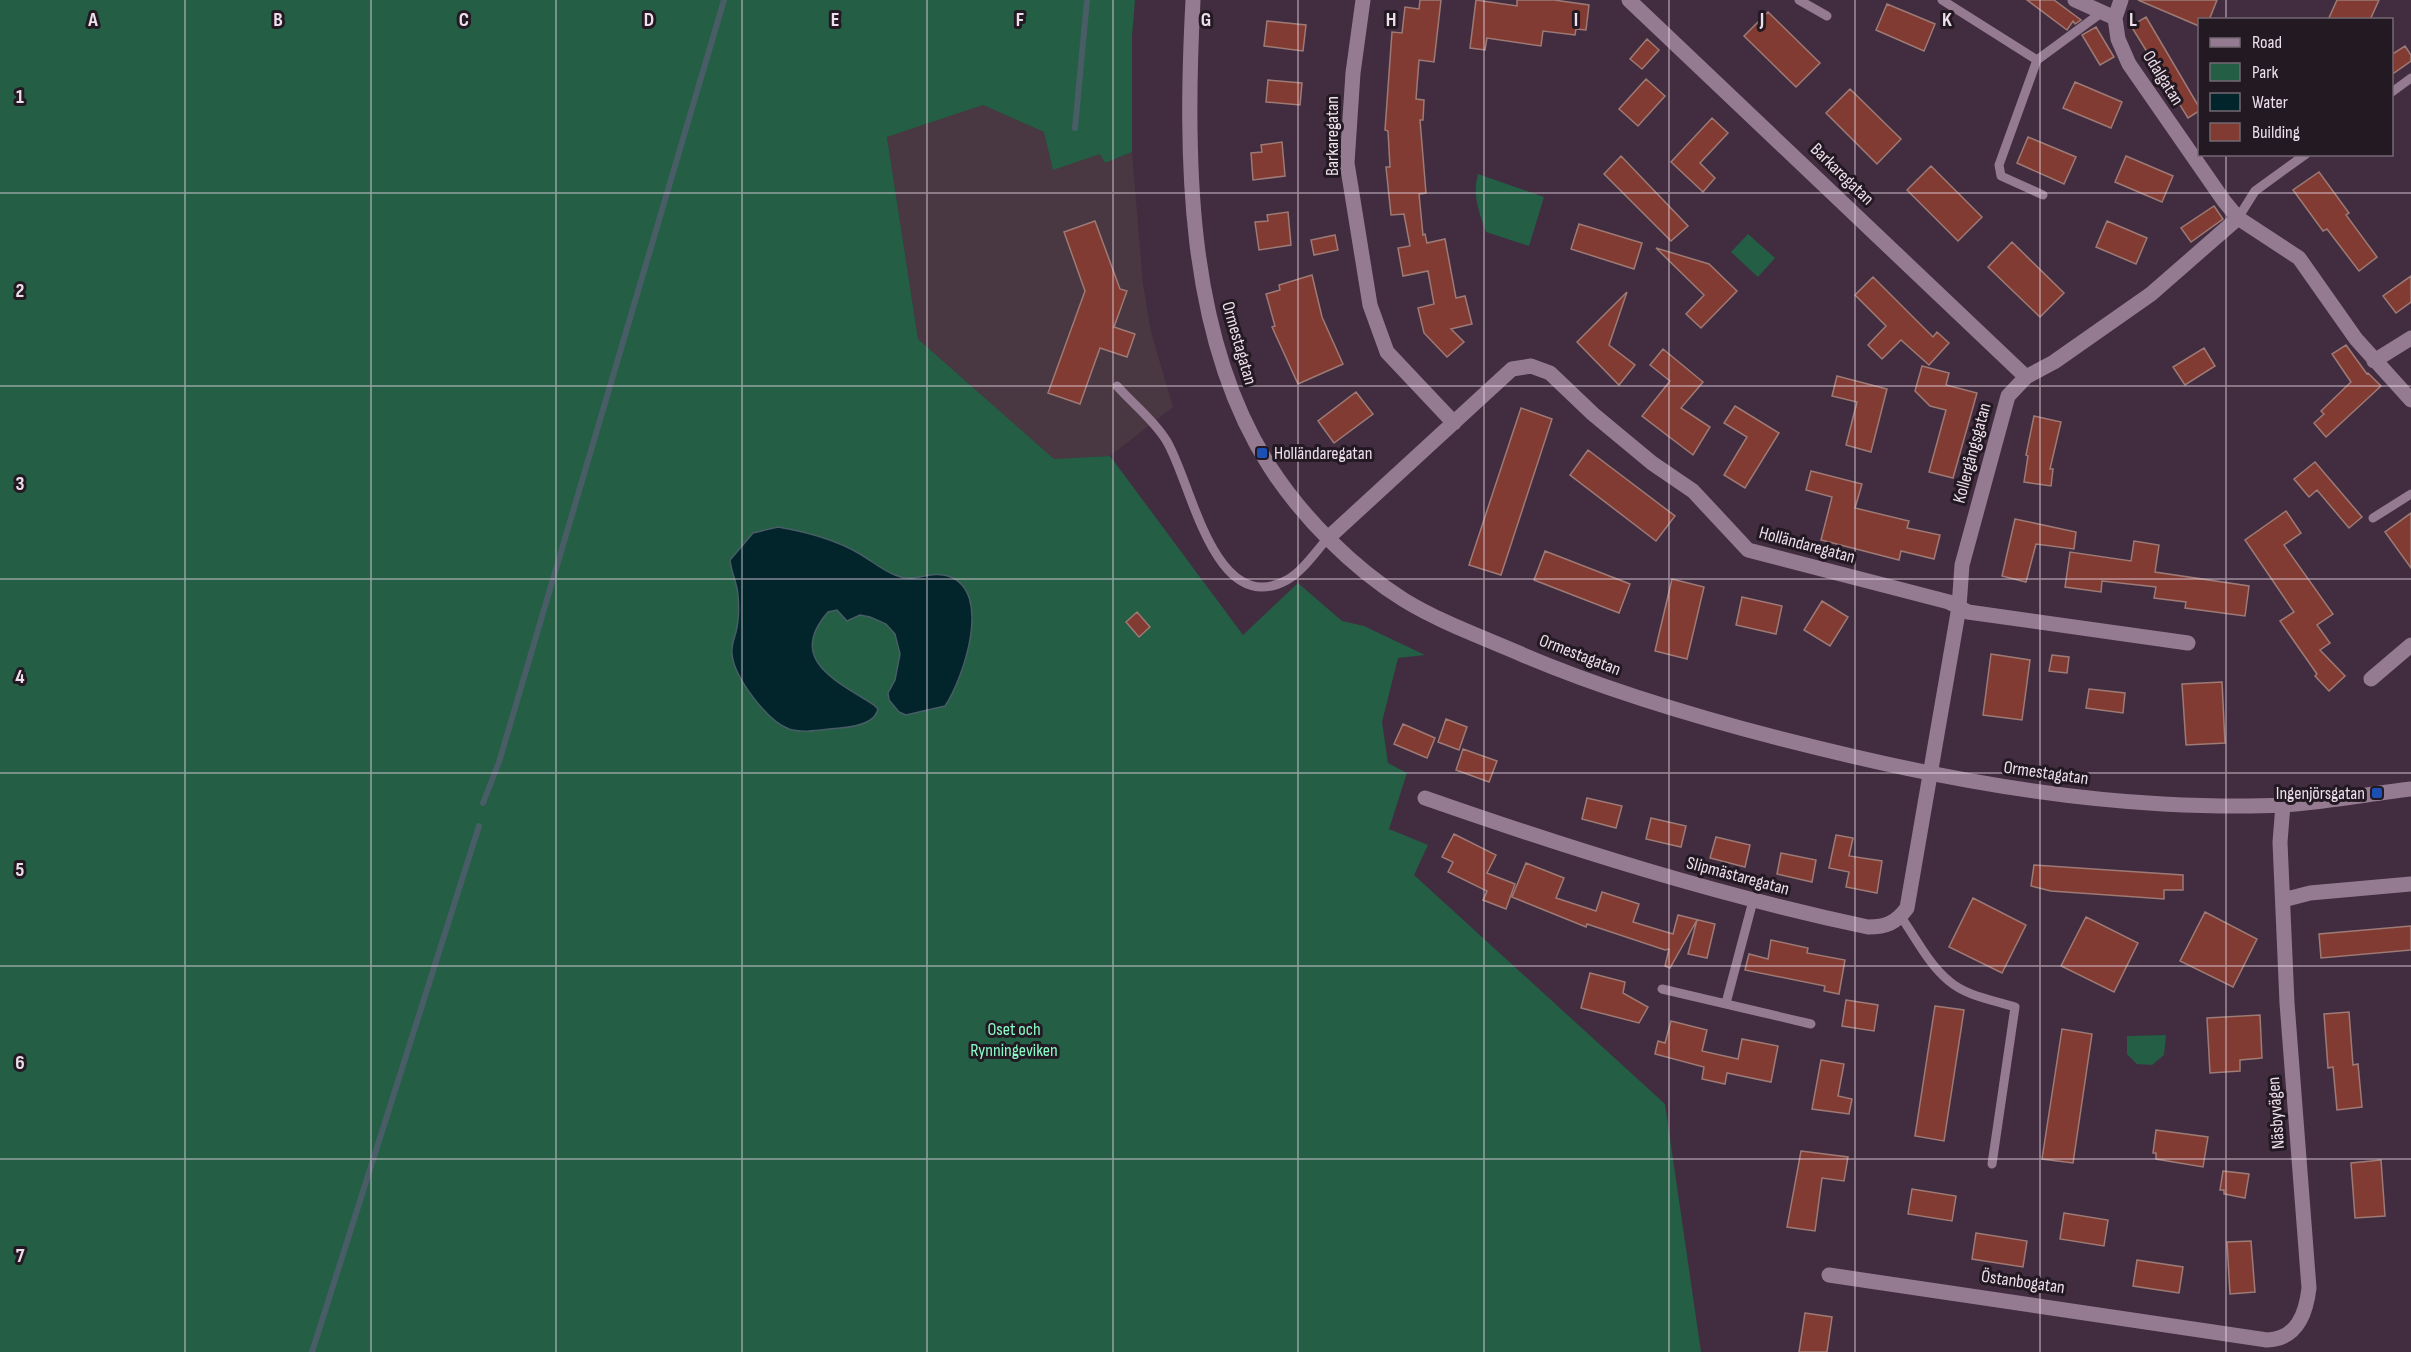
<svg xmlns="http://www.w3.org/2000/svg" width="2411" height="1352" font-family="'Sofia Sans Condensed',sans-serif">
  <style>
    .education { fill: #493741 }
    .green { fill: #235e45 }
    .water { fill: #02252b; stroke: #485d65; stroke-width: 1.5 }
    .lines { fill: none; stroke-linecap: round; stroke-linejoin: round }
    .stream { stroke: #485d65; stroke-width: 6 }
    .building { fill: #823b33; stroke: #9d7a75; stroke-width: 1.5 }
    .service { stroke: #957b92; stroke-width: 9 }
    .minor { stroke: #957b92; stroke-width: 15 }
    .tertiary { stroke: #957b92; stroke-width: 15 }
    .grid { fill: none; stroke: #eddfeb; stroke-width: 1.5; stroke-opacity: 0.55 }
    .transit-dot { fill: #1a4fb4; stroke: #231922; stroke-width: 2 }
    .labels { text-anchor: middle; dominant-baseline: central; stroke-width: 6; stroke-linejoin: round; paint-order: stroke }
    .street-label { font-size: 18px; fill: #eddfeb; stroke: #231922 }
    .poi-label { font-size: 18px; fill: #eddfeb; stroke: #231922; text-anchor: start }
    .park-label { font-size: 18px; fill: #88fdc8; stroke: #231922 }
    .grid-label { font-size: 20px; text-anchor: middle; font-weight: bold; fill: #eddfeb; stroke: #231922; stroke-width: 6; stroke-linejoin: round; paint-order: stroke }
  </style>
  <rect width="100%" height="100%" fill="#422d40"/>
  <path class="education" d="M983,105L1101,154L1105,163L1132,152L1143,284L1151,332L1173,407L1110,456L1054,460L918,339L887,137Z"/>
  <path class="green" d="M0,0H1135L1132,36V152L1105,163L1100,154L1053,170L1044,132L983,105L887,137L918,339L1054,459L1110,456L1243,635L1298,583L1342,621L1364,626L1425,655L1398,658L1382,722L1388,763L1407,773L1389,829L1428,845L1414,875L1665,1104L1701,1352H0Z
    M1478,174L1544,197L1529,246L1486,232C1479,212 1472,195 1478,174Z
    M1748,234L1775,258L1758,277L1731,252Z
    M2166,1035L2164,1055L2152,1065L2137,1064L2127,1054V1036Z"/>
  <path class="water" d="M778,527C807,532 835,539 860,554C872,561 882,570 895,575C914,584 930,570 948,576C994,591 963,679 945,706L906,715L899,712L889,700L888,693L895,680L900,654L895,634L886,624L870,617L860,615L847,621L837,610L828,612C786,660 837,681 874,705L878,709C875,724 853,727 840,728C825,729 804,734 789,729C767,721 734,677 732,654C731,646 734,639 736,632C739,620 739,607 738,595C737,582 731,572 730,560L753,533Z"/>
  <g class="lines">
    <path class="stream" d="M1075,128L1087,0
      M483,803L499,762L724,0
      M312,1352L479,826"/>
  </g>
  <path class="building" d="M1420,0H1441L1434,62L1419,60L1416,99L1424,100L1423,120H1420L1426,193L1419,194L1423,235L1425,234L1427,243L1445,239L1456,298L1465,296L1472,324L1451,329L1464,342L1447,357L1424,333L1418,308L1434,304L1428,271L1403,276L1398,248L1410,246L1404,214L1391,215L1386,167H1390L1388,131L1385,130L1392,32L1402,33L1405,7L1419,9Z
    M1476,0L1517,6V0H1554L1589,5L1586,30L1576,29L1575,35L1543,31L1541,46L1487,38L1485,50L1470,48Z
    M2027,0H2054L2081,20L2075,24L2073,21L2067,30Z
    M2138,0H2217L2209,20H2199V26Z
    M2337,0H2379L2370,20H2328Z
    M1887,4L1935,24L1924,51L1876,30Z
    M1768,12L1820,63L1796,87L1744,36Z
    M2146,17L2199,107V111L2188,118L2131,26Z
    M1267,21L1306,25L1303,51L1264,46Z
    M2096,27L2114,57L2100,65L2082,35Z
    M1647,39L1659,50L1642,69L1630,59Z
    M2405,46L2411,55V61L2391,75V55Z
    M1646,79L1665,96L1638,126L1619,109Z
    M1268,80L1302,83L1300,105L1266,102Z
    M2075,82L2122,102L2111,128L2063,108Z
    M1850,89L1901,139L1877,164L1826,113Z
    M1712,118L1728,133L1700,163L1715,178L1703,192L1671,162Z
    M2028,137L2076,157L2064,184L2017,163Z
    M1282,142L1285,176L1253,180L1251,153L1262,152L1261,145Z
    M1621,156L1688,226L1671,241L1604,174Z
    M2126,156L2173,176L2162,202L2115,182Z
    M1931,166L1982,217L1958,241L1907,190Z
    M2319,172L2349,213L2346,215L2377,257L2359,271L2327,229L2323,231L2293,190Z
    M2214,206L2223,219L2191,242L2181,228Z
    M1288,212L1291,245L1259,250L1255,222L1268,221L1267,215Z
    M1095,221L1120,289L1127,291L1114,327L1135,334L1127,357L1100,348L1080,404L1048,393L1085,291L1064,232Z
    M2107,221L2147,238L2136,264L2096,247Z
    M1579,224L1642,243L1634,269L1571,249Z
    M1335,235L1338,250L1314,255L1311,240Z
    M2012,242L2064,293L2040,317L1988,267Z
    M1656,248L1709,264L1737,291L1701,328L1686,314L1704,295Z
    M1312,275L1322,317L1343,364L1298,384L1272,327L1275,326L1266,294L1280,290L1279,285Z
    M2411,276V302L2396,313L2383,296Z
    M1873,277L1933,337L1937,332L1949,343L1929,365L1901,340L1882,359L1868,345L1886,326L1855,295Z
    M1627,292L1609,345L1635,365L1619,385L1577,342Z
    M2346,345L2367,374L2368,373L2381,386L2326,437L2314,423L2324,414L2321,411L2351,382L2332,354Z
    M2204,348L2215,366L2185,385L2173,367Z
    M1663,349L1703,382L1681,408L1710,427L1693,455L1642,416L1670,381L1650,365Z
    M1922,366L1949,373L1946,385L1977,393L1953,478L1929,472L1946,410L1930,406L1915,391Z
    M1837,376L1887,389L1871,452L1846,445L1857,402L1832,396Z
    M1356,392L1373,414L1334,443L1318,421Z
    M1735,406L1779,433L1745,488L1724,475L1747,437L1724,423Z
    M1521,408L1552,419L1501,575L1469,565Z
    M2034,416L2061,422L2050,469H2053L2051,486L2024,482L2028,456L2026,455Z
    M1588,450L1675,516L1656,541L1570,475Z
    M2315,462L2362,517L2349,528L2317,490L2309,497L2294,479Z
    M1811,471L1862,484L1855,508L1909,521L1907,528L1940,535L1934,559L1901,551L1899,560L1821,540L1832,497L1806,490Z
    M2286,511L2301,533L2284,545L2333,614L2317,625L2330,643L2320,650L2345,676L2329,691L2315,676L2317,674L2280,621L2294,612L2245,540Z
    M2411,513V568L2385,532Z
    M2015,519L2076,532L2074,549L2036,544L2026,582L2002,576Z
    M2134,541L2159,545L2155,572L2249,586L2245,616L2185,608L2186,602L2154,598L2156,587L2102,581L2101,592L2065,587L2070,552L2131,561Z
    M1545,551L1630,584L1619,613L1534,580Z
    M1672,579L1704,587L1687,659L1655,651Z
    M1742,597L1782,606L1776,634L1736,625Z
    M1822,601L1848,617L1830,646L1804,630Z
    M1137,612L1150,627L1139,637L1126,622Z
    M1991,654L2030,660L2022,720L1983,715Z
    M2052,655L2069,657L2067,673L2049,671Z
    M2222,682L2225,743L2186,745L2182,684Z
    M2089,689L2125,693L2123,713L2086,708Z
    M1446,719L1467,727L1459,750L1438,742Z
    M1403,724L1435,738L1427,758L1394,744Z
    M1463,749L1497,761L1489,782L1456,770Z
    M1587,798L1622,806L1616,828L1582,819Z
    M1651,818L1686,826L1681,847L1646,839Z
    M1454,834L1496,855L1487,873L1515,884L1506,909L1483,900L1487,891L1448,872L1453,862L1442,857Z
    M1836,835L1853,838L1849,856L1882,861L1877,893L1846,887L1849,872L1829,868Z
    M1716,837L1750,845L1745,867L1710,858Z
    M1781,853L1816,860L1812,882L1777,874Z
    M1526,863L1564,878L1556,898L1596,911L1602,892L1639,904L1633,922L1673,934L1678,915L1715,924L1707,958L1688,954L1697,920L1670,968L1665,966L1669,949L1665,950L1587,924L1586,927L1512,897Z
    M2034,865L2183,875V890H2164V899L2051,891L2031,886Z
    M1973,898L2026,925L2002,973L1949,947Z
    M2205,912L2257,939L2233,987L2180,961Z
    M2086,917L2138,943L2114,992L2061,966Z
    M2411,926V950L2321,958L2319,934Z
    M1771,940L1808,948L1807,953L1845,960L1839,994L1824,991L1825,986L1745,970L1749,954L1768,959Z
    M1590,973L1625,982L1623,993L1648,1007L1639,1023L1581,1008Z
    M1846,1000L1878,1005L1874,1031L1842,1026Z
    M1935,1006L1964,1010L1944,1141L1915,1136Z
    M2349,1012L2353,1065L2358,1064L2362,1107L2337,1110L2333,1067L2328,1068L2324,1014Z
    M2260,1015L2262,1058L2240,1060V1071L2210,1073L2207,1018Z
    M1671,1021L1707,1030L1702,1051L1738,1059L1742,1039L1778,1046L1771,1082L1727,1073L1725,1084L1702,1079L1704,1067L1655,1054L1658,1041L1665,1043Z
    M2062,1029L2092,1034L2073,1163L2042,1159Z
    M1821,1060L1844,1064L1838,1096L1852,1099L1849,1114L1812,1109Z
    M2156,1130L2208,1137L2203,1167L2156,1159V1153H2153Z
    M1801,1151L1848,1157L1844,1181L1822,1178L1815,1231L1787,1227Z
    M2381,1160L2385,1216L2355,1218L2351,1163Z
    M2223,1171L2249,1174L2245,1198L2224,1194V1190H2220Z
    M1912,1189L1956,1196L1952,1221L1908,1214Z
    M2064,1213L2108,1220L2104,1246L2060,1239Z
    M1976,1233L2027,1241L2023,1267L1972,1259Z
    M2251,1241L2255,1292L2230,1294L2227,1242Z
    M2137,1260L2183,1267L2179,1293L2133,1286Z
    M1805,1313L1832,1317L1827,1352H1799Z"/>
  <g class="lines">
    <path class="service" d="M1799,0L1827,16
      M1942,0L2037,60
      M2392,92L2411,78
      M2043,195L2001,176L1999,165L2037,60L2101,13
      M2238,218L2255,191L2306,154
      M1117,386C1132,403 1154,420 1166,440C1191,479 1213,620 1287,580C1303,571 1316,551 1328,538
      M2373,518L2411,494
      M1901,917C1916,938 1929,965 1949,981C1966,996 1993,1000 2015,1007L1992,1164
      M1662,989L1811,1024
      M1726,1003L1753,901"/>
    <path class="minor" d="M1363,0L1353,73L1347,163L1370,305L1387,352L1454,423
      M1629,0L2026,377
      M2075,0L2115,18L2118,39L2129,64L2224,201L2238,218L2299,258L2356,339L2411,400
      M2115,18L2121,0
      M2374,361L2411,338
      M1328,538L1512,369L1531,366L1550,373L1593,414L1652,463L1693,491L1748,550L1949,602L1968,612L2188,643
      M2371,679L2411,645
      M1425,798C1571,849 1717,895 1868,927C1886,927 1896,923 1907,908L1959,607L1962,565L2008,396L2026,377L2054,362L2151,294L2238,218
      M2283,900L2310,893L2411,884
      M1829,1275L2267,1340C2297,1339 2306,1314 2309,1288L2287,1003L2280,842L2283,805"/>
    <path class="tertiary" d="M1193,0C1185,152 1185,335 1270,467C1303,518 1353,568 1404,600C1440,622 1482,637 1521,654C1605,690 1693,716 1782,739C1907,771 2034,797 2163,804C2202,806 2244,807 2283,805C2326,802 2369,794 2411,789"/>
  </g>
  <path class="grid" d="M185,0V1352M371,0V1352M556,0V1352M742,0V1352M927,0V1352M1113,0V1352M1298,0V1352M1484,0V1352M1669,0V1352M1855,0V1352M2040,0V1352M2226,0V20M2226,154V1352M0,193H2411M0,386H2411M0,579H2411M0,773H2411M0,966H2411M0,1159H2411"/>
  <g class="transit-dot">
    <rect x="1256" y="447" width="12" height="12" rx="3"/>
    <rect x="2371" y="787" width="12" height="12" rx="3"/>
  </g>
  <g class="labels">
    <g class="street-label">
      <text transform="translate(2163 78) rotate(58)">Odalgatan</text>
      <text transform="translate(1332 136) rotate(-90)">Barkaregatan</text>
      <text transform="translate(1842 174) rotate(44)">Barkaregatan</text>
      <text transform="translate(1239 343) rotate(74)">Ormestagatan</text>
      <text transform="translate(1972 453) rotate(-75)">Kollergångsgatan</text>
      <text transform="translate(1807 545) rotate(15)">Holländaregatan</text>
      <text transform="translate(1580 655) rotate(21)">Ormestagatan</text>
      <text transform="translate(2046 773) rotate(8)">Ormestagatan</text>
      <text transform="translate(1738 876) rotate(15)">Slipmästaregatan</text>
      <text transform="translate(2276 1113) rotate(-94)">Näsbyvägen</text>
      <text transform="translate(2023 1282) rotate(8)">Östanbogatan</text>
    </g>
    <g class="poi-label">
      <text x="1274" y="453">Holländaregatan</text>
      <text x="2365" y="793" text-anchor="end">Ingenjörsgatan</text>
    </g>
    <g class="park-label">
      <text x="1014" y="1029">Oset och<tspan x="1014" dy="21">Rynningeviken</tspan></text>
    </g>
  </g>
  <g class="grid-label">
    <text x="93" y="26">A</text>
    <text x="278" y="26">B</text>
    <text x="464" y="26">C</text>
    <text x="649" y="26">D</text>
    <text x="835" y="26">E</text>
    <text x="1020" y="26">F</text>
    <text x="1206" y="26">G</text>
    <text x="1391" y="26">H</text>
    <text x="1576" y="26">I</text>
    <text x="1762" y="26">J</text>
    <text x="1947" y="26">K</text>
    <text x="2133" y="26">L</text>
    <text x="20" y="103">1</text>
    <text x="20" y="297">2</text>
    <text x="20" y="490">3</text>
    <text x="20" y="683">4</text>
    <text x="20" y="876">5</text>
    <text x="20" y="1069">6</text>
    <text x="20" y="1262">7</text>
  </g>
  <rect x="2198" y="18" width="195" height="138" fill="#231922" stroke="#746872" stroke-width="1.5"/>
  <rect x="2210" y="38" width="30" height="9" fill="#957b92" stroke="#746872" stroke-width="1.5"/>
  <text x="2252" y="48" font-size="18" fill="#eddfeb">Road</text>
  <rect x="2210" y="63" width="30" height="18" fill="#235e45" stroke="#746872" stroke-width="1.5"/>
  <text x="2252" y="78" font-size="18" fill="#eddfeb">Park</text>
  <rect x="2210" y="93" width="30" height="18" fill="#02252b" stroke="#746872" stroke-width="1.5"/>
  <text x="2252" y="108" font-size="18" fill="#eddfeb">Water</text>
  <rect x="2210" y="123" width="30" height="18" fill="#823b33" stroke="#746872" stroke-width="1.5"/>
  <text x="2252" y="138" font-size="18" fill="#eddfeb">Building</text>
</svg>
